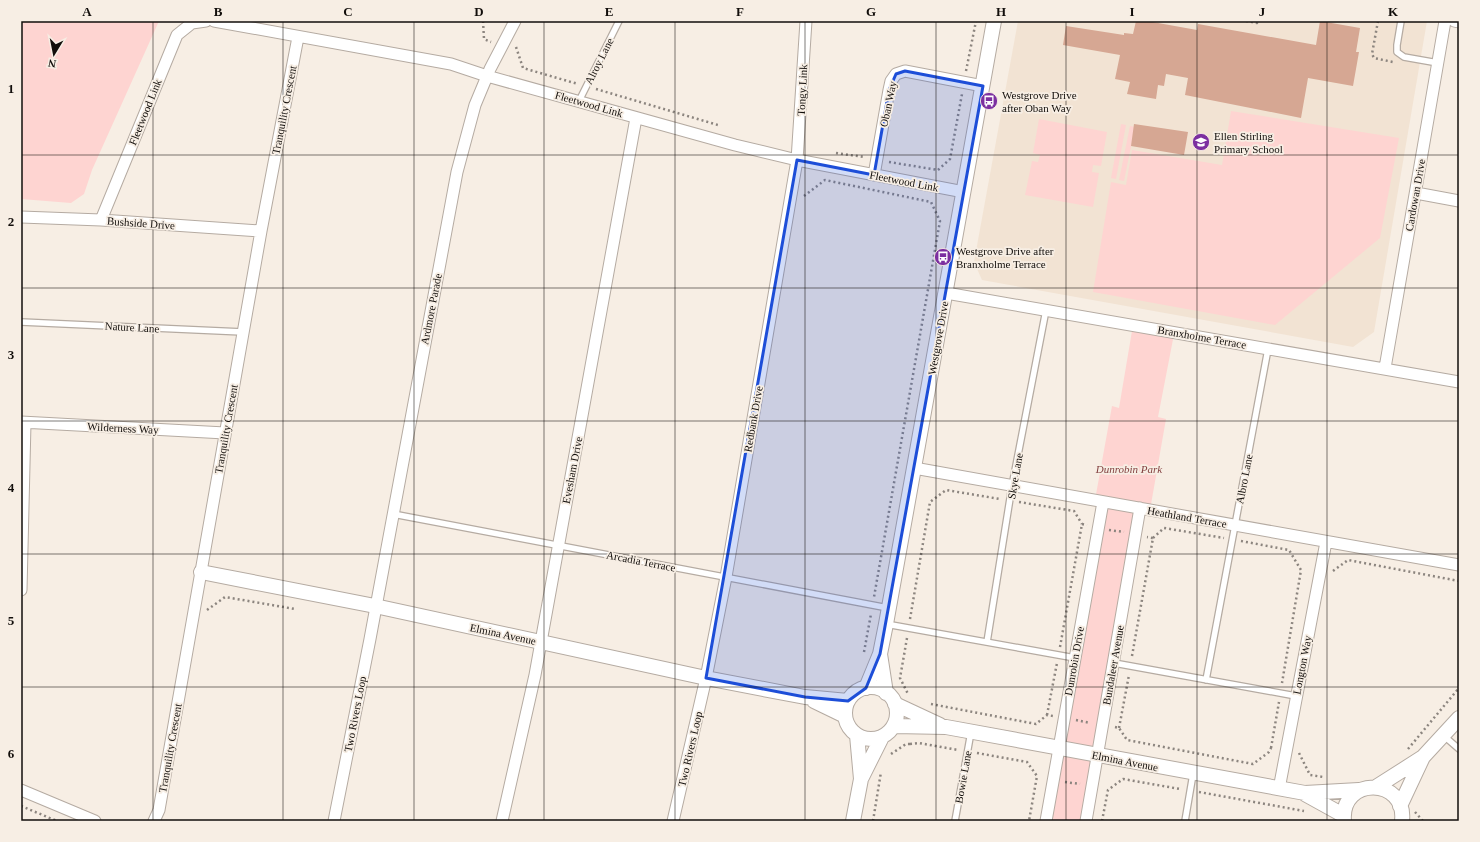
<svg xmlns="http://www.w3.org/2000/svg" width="1480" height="842" font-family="Georgia,serif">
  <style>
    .built { fill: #f2e3d3 }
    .green { fill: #fed4d1 }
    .building { fill: #d6a793 }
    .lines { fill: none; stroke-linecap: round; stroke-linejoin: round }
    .service-casing { stroke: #b5aba2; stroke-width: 8 }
    .minor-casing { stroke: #b5aba2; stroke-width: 13 }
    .tertiary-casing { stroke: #b5aba2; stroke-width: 16 }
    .path { stroke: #8c857f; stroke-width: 2.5; stroke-dasharray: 2 3; stroke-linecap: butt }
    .service { stroke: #fff; stroke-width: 5.5 }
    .minor { stroke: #fff; stroke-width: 11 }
    .tertiary { stroke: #fff; stroke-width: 14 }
    .marked { fill: #1d4ed8; fill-opacity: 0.2; stroke: #1d4ed8; stroke-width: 3; stroke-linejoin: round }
    .grid { fill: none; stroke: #120e0b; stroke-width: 1; stroke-opacity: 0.55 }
    .labels { text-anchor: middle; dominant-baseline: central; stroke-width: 3.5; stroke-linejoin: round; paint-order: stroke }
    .street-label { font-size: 11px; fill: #120e0b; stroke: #f7eee4 }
    .poi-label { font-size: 11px; fill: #120e0b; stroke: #f7eee4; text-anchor: start }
    .park-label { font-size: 11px; font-style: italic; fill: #834140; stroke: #f7eee4 }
    .neatline { fill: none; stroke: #120e0b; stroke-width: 1.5 }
    .grid-label { font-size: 13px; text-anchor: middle; font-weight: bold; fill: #120e0b }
  </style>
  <rect width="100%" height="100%" fill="#f7eee4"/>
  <path class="built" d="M1018,21H1427L1374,332L1353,347L982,280L974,262Z"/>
  <path class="green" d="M21,21H159L92,170L84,194L71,203L21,199Z
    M1231,111L1399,138L1380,238L1275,325L1093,292L1111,182L1126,185L1132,150L1222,165Z
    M1039,119L1107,132L1101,166L1093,165L1092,172L1099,173L1093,207L1025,195L1032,161L1038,162L1040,155L1033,153Z
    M1121,124L1126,125L1116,179L1111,178Z
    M1130,126L1135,127L1124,181L1119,180Z
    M1133,325L1175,329L1158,417L1166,419L1150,510L1141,508L1086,821H1046L1103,502L1095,500L1112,406L1119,408Z"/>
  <path class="building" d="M1136,21H1147L1197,30L1198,24L1316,45L1320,21L1360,28L1356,52H1359L1353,86L1308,78L1301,118L1185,95L1188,78L1166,74L1164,86L1158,85L1156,99L1127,94L1130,82L1115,79L1120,55L1063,45L1066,26L1124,35V33L1133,34Z
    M1134,124L1188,132L1184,155L1131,146Z"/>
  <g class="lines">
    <defs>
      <path id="service" d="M1401,21L1397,45V52L1404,57L1438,63
        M579,101L619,21
        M21,322L243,332
        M393,514L888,608
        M886,624L1075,658
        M987,642L1012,486L1046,310
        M1114,663L1296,696
        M1206,680L1268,349
        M1444,736L1459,749
        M955,821L971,732
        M1185,821L1193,774"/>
      <path id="minor" d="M214,21L451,64L487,76L735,145L797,160L964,192
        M1454,21L1459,22
        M874,175L889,90L891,81L896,74L905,71L983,86
        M1416,193L1459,201
        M21,217L101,220L261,231
        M101,220L177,35L192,23L206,21
        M946,293L1459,382
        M1385,368L1445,21
        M21,422L225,433
        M914,468L1459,565
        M21,590L25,423
        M1279,789L1326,542
        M21,790L95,821
        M154,821L159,810L261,231L298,37
        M334,821L370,639L457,172L475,105L490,69L515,21
        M502,821L535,675L636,118
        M673,821L706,678L726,577L797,160L806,21
        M1046,821L1103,502
        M1086,821L1140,508"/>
      <path id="tertiary" d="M201,572L375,606L706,678L805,697L848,701
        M880,654L886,693
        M845 713a26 26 0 1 1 52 0a26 26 0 1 1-52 0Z
        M866,688L880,654L886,624L994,21
        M814,701L845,716
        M895,704L940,725
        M894,726L946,727L1305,793L1359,790
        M857,735L861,779
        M1376,787L1423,757L1459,718
        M1305,794L1343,815
        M1400,806L1423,757
        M853,821L861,779L882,737
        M1344,821C1340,776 1407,777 1402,821"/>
    </defs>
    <use href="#service" class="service-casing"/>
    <use href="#minor" class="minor-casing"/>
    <use href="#tertiary" class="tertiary-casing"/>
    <path class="path" d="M483,21L484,39L491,42
      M1246,21L1257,23V21
      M1378,21L1372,54L1374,58L1393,62
      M516,47L523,68L578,84
      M966,71L976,21
      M596,89L718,125
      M836,153L864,157
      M889,162L938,170
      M938,170L950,159L962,94
      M804,196L825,180L931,202L940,221L874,597
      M1019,502L1074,511L1082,524
      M1109,530L1124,532
      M1153,538L1164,528L1224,538
      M1241,541L1289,550L1301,570L1282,683
      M1333,571L1348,560L1459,581
      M207,610L225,597L295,609
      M910,619L930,502L946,490L1000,499
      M907,638L900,678L908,694
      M1060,647L1082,524L1087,525
      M864,652L871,614
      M1132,656L1153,538L1147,537
      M931,704L1036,724L1047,715L1053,716
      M1047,715L1057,663
      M1076,720L1090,723
      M1115,727L1119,728L1127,740L1253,764L1269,752L1271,748L1274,749
      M1119,728L1129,675
      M910,744L919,743L958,750
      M1271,748L1279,702
      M1408,749L1459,688
      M977,753L1027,762L1037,776L1029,821
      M1299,753L1310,775L1323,777
      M891,754L906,744H910V741
      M1065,782L1080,784
      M1199,792L1304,811
      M21,806L57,821
      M1415,812L1423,821
      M873,821L881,772
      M1102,821L1108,790L1123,779L1180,789"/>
    <use href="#service" class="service"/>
    <use href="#minor" class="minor"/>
    <use href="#tertiary" class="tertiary"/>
  </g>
  <path class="marked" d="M905,71L983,86L880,654L866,688L848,701L805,697L706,678L797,160L874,175L889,90L896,74Z"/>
  <path class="grid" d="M153,21V821M283,21V821M414,21V821M544,21V821M675,21V821M805,21V821M936,21V821M1066,21V821M1197,21V821M1327,21V821M21,155H1459M21,288H1459M21,421H1459M21,554H1459M21,687H1459"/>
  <defs>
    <symbol id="bus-disc" viewBox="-11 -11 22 22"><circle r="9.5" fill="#7c2fa0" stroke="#f7eee4"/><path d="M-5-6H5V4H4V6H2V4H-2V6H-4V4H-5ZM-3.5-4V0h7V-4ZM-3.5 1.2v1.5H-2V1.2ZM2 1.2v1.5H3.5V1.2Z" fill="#fff"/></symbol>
    <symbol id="school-disc" viewBox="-11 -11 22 22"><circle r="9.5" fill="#7c2fa0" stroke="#f7eee4"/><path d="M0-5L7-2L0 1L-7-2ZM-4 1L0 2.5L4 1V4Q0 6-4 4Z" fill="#fff"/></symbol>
  </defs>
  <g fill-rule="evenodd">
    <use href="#bus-disc" x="979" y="91" width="20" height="20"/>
    <use href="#school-disc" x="1191" y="132" width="20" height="20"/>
    <use href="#bus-disc" x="933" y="247" width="20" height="20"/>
  </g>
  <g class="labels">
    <g class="street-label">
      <text transform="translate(599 61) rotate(-63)">Alroy Lane</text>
      <text transform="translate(802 90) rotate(-87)">Tongy Link</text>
      <text transform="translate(589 104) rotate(16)">Fleetwood Link</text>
      <text transform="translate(888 104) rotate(-78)">Oban Way</text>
      <text transform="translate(284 110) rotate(-79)">Tranquility Crescent</text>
      <text transform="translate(145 112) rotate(-68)">Fleetwood Link</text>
      <text transform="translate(904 181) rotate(11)">Fleetwood Link</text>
      <text transform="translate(1415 195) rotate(-80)">Cardowan Drive</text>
      <text transform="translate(141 223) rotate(4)">Bushside Drive</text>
      <text transform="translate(431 309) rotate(-79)">Ardmore Parade</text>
      <text transform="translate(132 327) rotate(3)">Nature Lane</text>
      <text transform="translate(1202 337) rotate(10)">Branxholme Terrace</text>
      <text transform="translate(938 338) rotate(-80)">Westgrove Drive</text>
      <text transform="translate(753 419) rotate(-80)">Redbank Drive</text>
      <text transform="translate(123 428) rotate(3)">Wilderness Way</text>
      <text transform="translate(226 429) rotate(-80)">Tranquility Crescent</text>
      <text transform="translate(572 470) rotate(-79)">Evesham Drive</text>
      <text transform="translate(1015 476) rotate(-80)">Skye Lane</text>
      <text transform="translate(1244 479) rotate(-79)">Albro Lane</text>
      <text transform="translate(1187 517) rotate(10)">Heathland Terrace</text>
      <text transform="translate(641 561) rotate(11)">Arcadia Terrace</text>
      <text transform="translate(503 634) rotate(12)">Elmina Avenue</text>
      <text transform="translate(1074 661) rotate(-80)">Dunrobin Drive</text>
      <text transform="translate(1113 665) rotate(-80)">Bundaleer Avenue</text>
      <text transform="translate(1302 665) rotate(-79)">Longton Way</text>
      <text transform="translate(355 714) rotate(-79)">Two Rivers Loop</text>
      <text transform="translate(170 748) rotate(-80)">Tranquility Crescent</text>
      <text transform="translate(690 749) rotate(-77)">Two Rivers Loop</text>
      <text transform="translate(1125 761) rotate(11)">Elmina Avenue</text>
      <text transform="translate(963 777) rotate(-80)">Bowie Lane</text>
    </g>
    <g class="poi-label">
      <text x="1002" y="95">Westgrove Drive<tspan x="1002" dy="13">after Oban Way</tspan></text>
      <text x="1214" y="136">Ellen Stirling<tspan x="1214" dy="13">Primary School</tspan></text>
      <text x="956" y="251">Westgrove Drive after<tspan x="956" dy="13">Branxholme Terrace</tspan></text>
    </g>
    <g class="park-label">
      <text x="1129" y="469">Dunrobin Park</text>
    </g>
  </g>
  <rect width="1480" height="842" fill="none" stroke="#f7eee4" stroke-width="44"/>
  <g transform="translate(54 54) rotate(190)" stroke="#f7eee4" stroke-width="3" paint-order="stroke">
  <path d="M0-3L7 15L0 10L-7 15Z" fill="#120e0b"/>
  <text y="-6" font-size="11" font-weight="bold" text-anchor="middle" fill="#120e0b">N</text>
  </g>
  <rect x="22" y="22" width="1436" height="798" class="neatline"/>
  <g class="grid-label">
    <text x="87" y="16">A</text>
    <text x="218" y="16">B</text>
    <text x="348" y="16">C</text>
    <text x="479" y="16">D</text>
    <text x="609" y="16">E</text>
    <text x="740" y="16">F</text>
    <text x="871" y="16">G</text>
    <text x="1001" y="16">H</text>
    <text x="1132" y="16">I</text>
    <text x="1262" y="16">J</text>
    <text x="1393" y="16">K</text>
    <text x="11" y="93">1</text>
    <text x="11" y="226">2</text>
    <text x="11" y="359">3</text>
    <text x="11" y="492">4</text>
    <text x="11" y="625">5</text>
    <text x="11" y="758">6</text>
  </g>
</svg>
